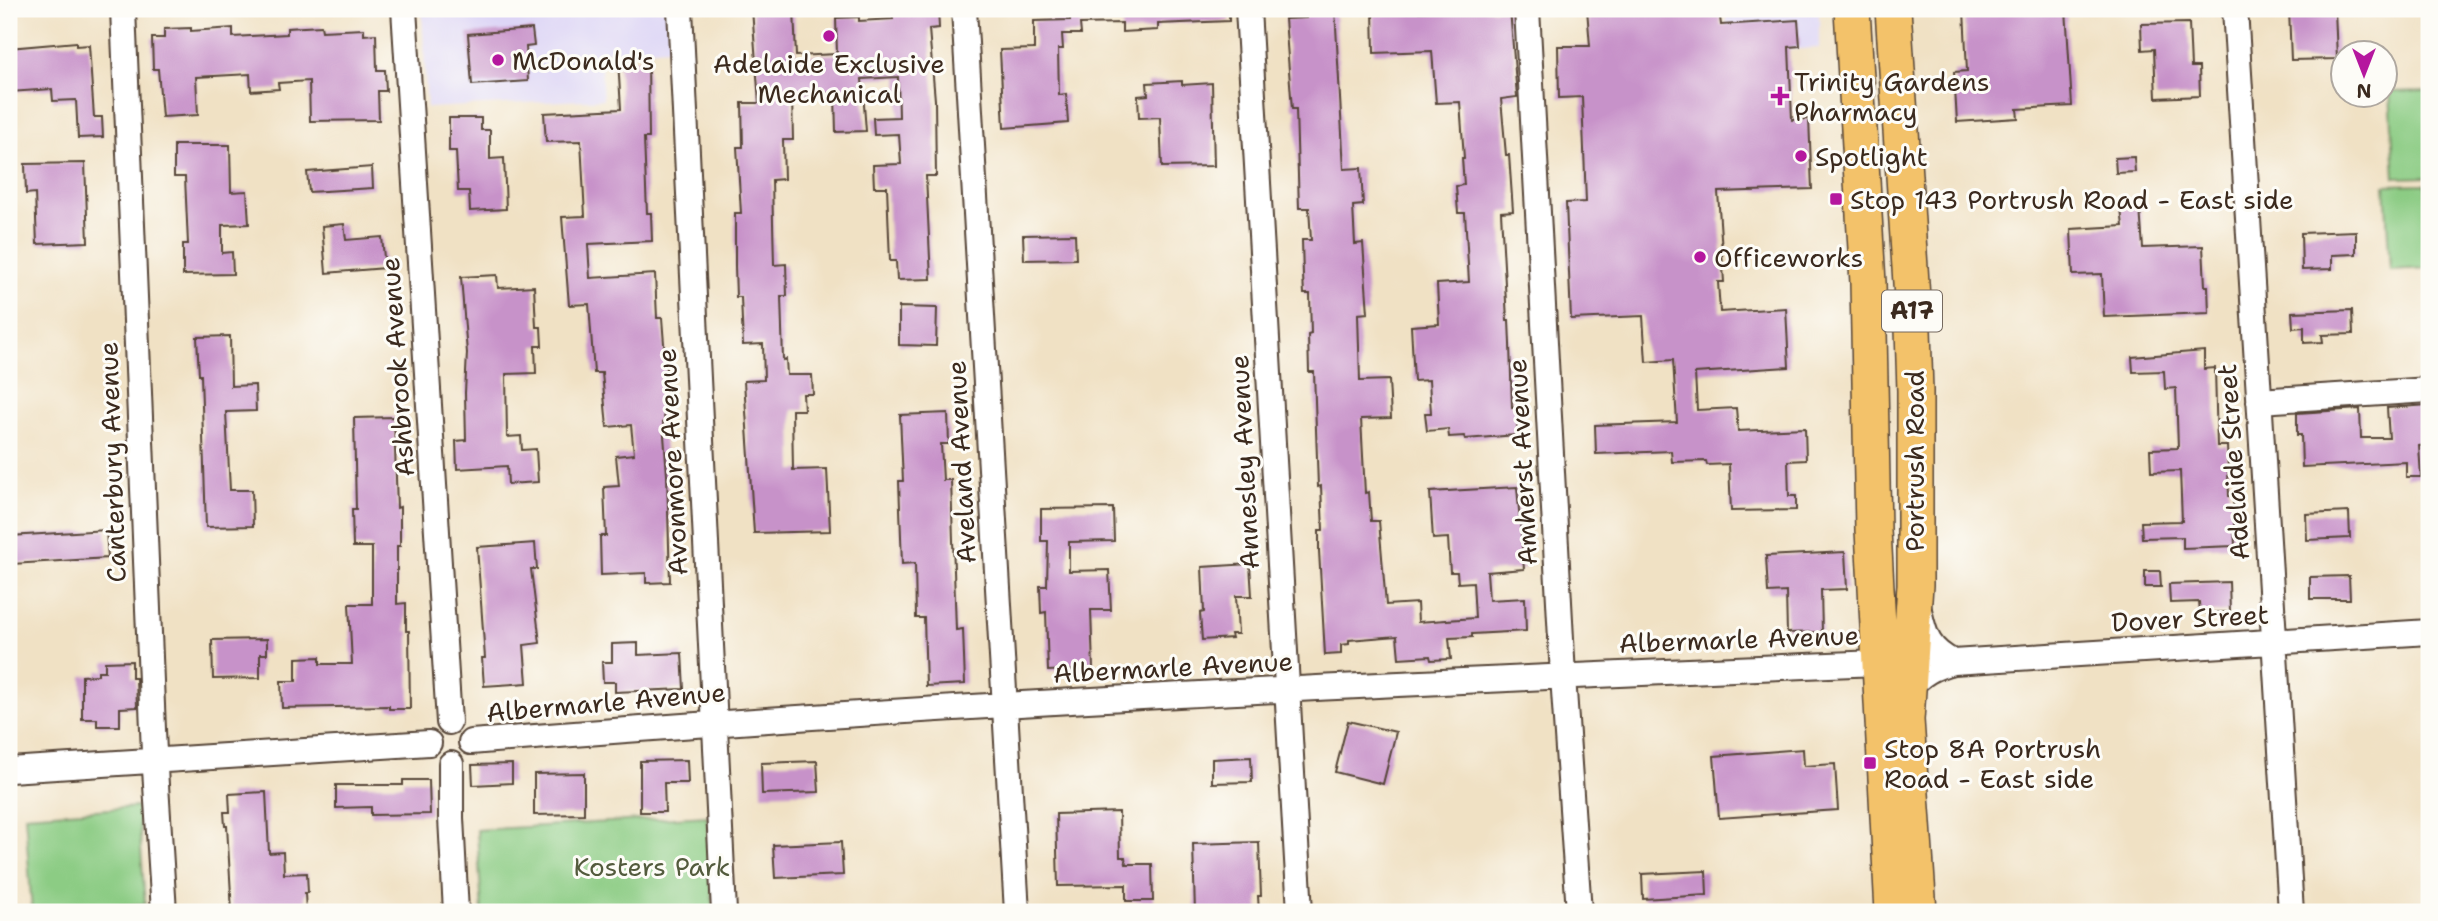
<svg xmlns="http://www.w3.org/2000/svg" width="2438" height="921" font-family="'Shantell Sans',sans-serif">
  <style>
    .built { fill: #ddd5f6 }
    .green { fill: #8ccc84; stroke: #647b51; stroke-width: 2 }
    .building { fill: #c792c9 }
    .lines { fill: none; stroke-linecap: round; stroke-linejoin: round }
    .minor-casing { stroke: #564537; stroke-width: 28 }
    .highway-casing { stroke: #564537; stroke-width: 38 }
    .minor { stroke: #fff; stroke-width: 24 }
    .highway { stroke: #f3c26a; stroke-width: 35 }
    .poi-dot { fill: #b5179e; stroke: #fdfcf7; stroke-width: 2.5 }
    .labels { text-anchor: middle; dominant-baseline: central; stroke-width: 6; stroke-linejoin: round; paint-order: stroke }
    .shield { fill: #fdfcf7; stroke: #75695f; stroke-width: 2 }
    .shield-label { font-size: 24px; font-weight: bold; fill: #3b2a1e }
    .poi-label { font-size: 26px; fill: #3b2a1e; stroke: #fdfcf7; text-anchor: start }
    .street-label { font-size: 26px; fill: #3b2a1e; stroke: #fdfcf7 }
    .park-label { font-size: 26px; fill: #535b3d; stroke: #fdfcf7 }
  </style>
  <rect width="100%" height="100%" fill="#fdfcf7"/>
  <filter id="ink" filterUnits="userSpaceOnUse"><feTurbulence type="fractalNoise" baseFrequency=".0143" numOctaves="2"/><feDisplacementMap in="SourceGraphic" scale="14" xChannelSelector="R" yChannelSelector="G"/><feConvolveMatrix kernelMatrix="1 2 1 2 8 2 1 2 1" color-interpolation-filters="sRGB"/></filter>
  <filter id="wash" filterUnits="userSpaceOnUse"><feTurbulence type="fractalNoise" baseFrequency=".00686" numOctaves="4" result="noise"/><feDisplacementMap in="SourceGraphic" scale="28" xChannelSelector="R" yChannelSelector="G"/><feGaussianBlur stdDeviation="1.57" result="paint"/><feColorMatrix in="noise" values="0 0 0 0 0 0 0 0 0 0 0 0 0 0 0 0 0 1.4 0 .05"/><feComposite in="paint" operator="in"/></filter>
  <g filter="url(#wash)">
    <rect width="100%" height="100%" fill="#f0e1c4"/>
    <path class="built" d="M422,9H668L670,48L600,52L603,99L427,108Z
      M1725,9H1819V48L1728,53Z"/>
    <path class="green" d="M2429,91V177L2395,178L2390,92Z
      M2426,184L2429,268L2390,270L2385,185Z
      M138,807L145,904L32,912L25,815Z
      M707,816L713,912H482L477,830Z"/>
    <g id="blocks">
      <path class="building" d="M752,9H794L796,56L837,54L836,18L859,17V21L893,19L892,9H938L939,28L929,29L935,100L936,176H926L931,279L897,280L896,261H890L887,187H874L873,165L901,164L899,134L874,135L873,118L899,117L898,77L862,79L866,131L836,132L835,93L792,95L793,140H783L784,179L772,180L774,265L786,264L787,296H781L783,360L786,359L787,375H812L813,394H803L804,410H792L793,470L827,469L830,531L754,533L744,381L764,380L763,344L743,345L741,297H736L735,266V213H741L737,147H743L742,103H759Z
        M1070,9H1229V21L1158,24V30L1122,32V23L1080,24L1081,34H1062L1063,49H1058L1059,95L1066,94L1068,123L1004,128L1000,50L1034,49V21L1070,20Z
        M1305,9H1335L1344,169L1361,168L1363,205L1353,206L1355,244L1363,243L1368,313L1358,314L1360,381L1389,380L1391,418L1361,419L1365,493L1369,492L1371,521H1379L1386,605L1417,603L1418,622L1475,618L1473,582L1458,583L1457,572H1450L1448,538L1433,539L1430,492L1517,487L1524,569L1487,572L1489,600L1525,598L1526,631L1472,634V637L1449,638L1451,659L1431,660L1430,656L1399,658L1397,636L1349,640V644L1341,645V654L1325,655L1319,551V530H1323L1321,486L1318,487L1314,372H1309L1308,335L1311,334L1310,294H1304L1303,275L1302,240H1311L1309,208H1299L1296,109H1292L1285,19L1306,18Z
        M1373,9H1389L1390,13L1429,11V9H1510L1517,97L1501,99L1506,155H1509L1513,211L1501,212L1507,320H1509L1510,344L1512,408L1518,407L1517,435L1465,439L1464,436L1449,437L1448,429L1427,431L1425,413H1431L1429,380L1414,381L1411,326L1439,324L1437,284L1469,282L1465,213H1458L1456,186L1464,185L1462,158H1464L1460,102L1436,103L1432,51L1374,53Z
        M1587,9H1719L1721,25L1798,20L1800,46L1789,47L1792,120L1809,119L1812,189L1718,192L1724,282H1718L1720,312L1786,308L1789,367L1695,373L1697,410L1736,408L1738,431L1805,428L1806,460L1788,461L1789,496H1796V510L1731,511L1729,464L1707,465L1706,461L1672,462L1671,451L1596,454L1595,425L1677,422L1673,360L1646,362L1643,316L1571,319L1566,203L1586,202L1582,97L1559,98L1558,46H1590Z
        M1989,9H2066L2072,106L2017,109L2018,118L1957,122L1954,72L1967,71L1964,10Z
        M2289,9H2335L2337,59L2291,60Z
        M2189,23L2191,67H2199L2200,96L2156,98L2154,49L2142,50L2141,24Z
        M321,26L322,31L364,29V35L376,34L377,70H385L386,91H378L379,120L310,121L309,81L278,83L279,89L251,91L250,74L196,77L198,115L162,117L158,69H153L152,38H164V29L191,28V31L233,28V37L287,34V28Z
        M532,29L534,46L526,47L528,81L472,85L468,34Z
        M76,42V46L89,45L94,117H102L103,137L78,138L76,100L53,101L52,89L10,92L9,48Z
        M648,59L649,138H644L647,213H651L652,241L588,244L590,278L655,274L657,318H662L669,408L663,409L665,422H663L667,475L670,582L646,583V573L601,575L600,536H606L604,487L619,486L616,456L634,454L631,425L607,427L602,373H594L589,304L569,305L562,217L585,216L581,141L546,142L544,113L621,109L618,60Z
        M1182,81V85L1212,83L1214,166L1162,167L1160,117L1139,118L1138,96L1148,95L1147,83Z
        M449,118H481V130H490V159L504,158L506,209L470,211L469,191H458L456,151H449Z
        M174,145H230L231,192L247,191L249,224L222,225V253L232,252L233,274L183,275V244H188L185,177H174Z
        M2134,157L2135,172L2116,173L2115,158Z
        M85,163L88,242L37,244L35,193L26,194L25,164Z
        M372,167L373,188L309,192L307,172Z
        M2140,208L2143,248L2203,246L2205,286H2208L2209,313L2104,317L2102,274L2073,275L2071,229L2123,226L2121,209Z
        M344,224L346,240L382,237L385,268L326,273L322,226Z
        M2356,231V254L2332,255V269L2302,270L2301,233Z
        M1075,234L1076,259L1024,260L1023,235Z
        M497,275L498,288L534,286L536,327H541L542,346H535L536,373L506,374L507,437L521,436L522,450L536,449L538,482L508,484L507,466L457,469L456,441L466,440L465,393L467,353L461,277Z
        M899,307L937,308L936,346L899,345Z
        M2352,310L2353,334L2322,335L2323,342L2304,343V327L2293,328L2292,312Z
        M230,336L231,386L255,385L256,411L226,412L230,490H252L253,526L206,527L201,375H199L197,337Z
        M2204,351V369L2215,368L2217,446H2227L2229,496L2233,495L2235,546L2183,548V537L2142,538L2141,522L2182,521L2180,471L2151,472L2150,449L2178,448L2176,388L2165,389L2164,371L2133,372L2132,357Z
        M2429,405V445L2419,446L2421,477H2406V462L2302,467L2301,435H2297V413L2360,409L2361,438H2389L2387,408Z
        M948,413L949,444H941L943,480H951L956,630L963,629L965,684L926,686L924,618H916L915,563L902,564L899,481H903L900,415Z
        M394,417L397,508L400,507V546H397V604L406,603V631H409L410,709H389V706L282,708L281,681H296V658L320,657V664H352L349,604H372V547H353L352,509H356L354,418Z
        M1113,508L1114,541L1069,542V571L1109,570L1111,610H1091L1093,669L1048,671L1046,612L1041,613L1040,586H1047L1048,541H1041V509Z
        M2349,512L2350,538L2307,540L2306,514Z
        M106,530L108,558L12,564L10,536Z
        M535,543L537,569H531L540,643L524,645L527,683L484,686L482,658H485L477,547Z
        M1845,552L1847,589L1821,590L1822,632L1787,633L1786,592L1768,593L1766,556Z
        M1250,564L1252,596H1236L1238,634H1231L1232,638L1202,640L1200,613L1204,612L1202,567Z
        M2145,571H2160L2161,587H2145Z
        M2349,576L2350,599H2310V577Z
        M2229,582L2230,612L2200,613L2199,602L2170,603L2169,584Z
        M267,639V654H260V678L213,679L212,640Z
        M638,643V655L682,653L684,689L615,692V682H603L602,662H612V644Z
        M132,661V678H136L137,707L120,708V726H97V719H82V676L98,675V671H105V662Z
        M1348,721L1396,732L1383,784L1335,772Z
        M1803,749L1804,766L1835,764L1838,810L1719,818L1714,756Z
        M1251,757L1252,782L1212,783V759Z
        M687,760L688,783H664L665,812H640V761Z
        M817,761L819,792L762,794L761,763Z
        M512,764V783L473,785L472,765Z
        M584,773V814L534,815V774Z
        M403,780H429L430,814L371,815V807L336,808V785H403Z
        M266,792L269,853L283,852L284,874L307,873L308,893H305L306,912H232L227,826H225L224,812H230L229,794Z
        M1119,812L1120,857H1125L1126,864H1152L1153,901H1126V885L1058,886L1056,814Z
        M841,842L843,875L775,878L773,845Z
        M1259,842L1261,896H1258L1259,912H1195L1193,844Z
        M1706,871L1707,895L1643,899L1642,874Z"/>
    </g>
  </g>
  <g filter="url(#ink)">
    <use href="#blocks" fill-opacity="0" stroke="#564537" stroke-width="2"/>
    <g class="lines">
      <defs>
        <path id="minor" d="M123,9L154,753L164,912
          M404,9L449,722
          M680,9L724,912
          M964,9L1017,912
          M1248,9L1300,912
          M1527,9L1563,676L1579,912
          M2235,9L2291,912
          M2259,401L2429,390
          M1919,610C1925,637 1928,649 1953,662
          M1908,690C1921,673 1934,667 1953,662L2429,632
          M471,742C939,704 1409,682 1878,663
          M451,764V818L456,912
          M9,770L429,743"/>
        <path id="highway" d="M1852,9L1868,283L1873,530L1893,912
          M1893,9L1912,298L1915,391V585L1906,720L1919,912"/>
      </defs>
      <use href="#minor" class="minor-casing"/>
      <use href="#highway" class="highway-casing"/>
      <use href="#minor" class="minor"/>
      <use href="#highway" class="highway"/>
    </g>
  </g>
  <g class="poi-dot">
    <circle cx="829" cy="36" r="7"/>
    <circle cx="498" cy="60" r="7"/>
    <path d="M1776.5 85.5h7v7h7v7h-7v7h-7v-7h-7v-7h7z"/>
    <circle cx="1801" cy="156" r="7"/>
    <rect x="1829" y="192" width="14" height="14" rx="3.5"/>
    <circle cx="1700" cy="257" r="7"/>
    <rect x="1863" y="756" width="14" height="14" rx="3.5"/>
  </g>
  <g class="labels">
    <rect class="shield" x="1882" y="290.5" width="60" height="41" rx="5"/>
    <g class="shield-label">
      <text x="1912" y="311">A17</text>
    </g>
    <g class="poi-label">
      <text x="512" y="60">McDonald's</text>
      <text x="829" y="63" text-anchor="middle">Adelaide Exclusive<tspan x="829" dy="30">Mechanical</tspan></text>
      <text x="1794" y="81">Trinity Gardens<tspan x="1794" dy="30">Pharmacy</tspan></text>
      <text x="1815" y="156">Spotlight</text>
      <text x="1850" y="199">Stop 143 Portrush Road - East side</text>
      <text x="1714" y="257">Officeworks</text>
      <text x="1884" y="748">Stop 8A Portrush<tspan x="1884" dy="30">Road - East side</tspan></text>
    </g>
    <g class="street-label">
      <text transform="translate(397 367) rotate(-94)">Ashbrook Avenue</text>
      <text transform="translate(1914 461) rotate(-90)">Portrush Road</text>
      <text transform="translate(112 462) rotate(-92)">Canterbury Avenue</text>
      <text transform="translate(672 462) rotate(-93)">Avonmore Avenue</text>
      <text transform="translate(961 462) rotate(-93)">Aveland Avenue</text>
      <text transform="translate(1244 462) rotate(-93)">Annesley Avenue</text>
      <text transform="translate(1522 462) rotate(-93)">Amherst Avenue</text>
      <text transform="translate(2233 462) rotate(-94)">Adelaide Street</text>
      <text transform="translate(2190 618) rotate(-3)">Dover Street</text>
      <text transform="translate(1739 639) rotate(-2)">Albermarle Avenue</text>
      <text transform="translate(1173 667) rotate(-3)">Albermarle Avenue</text>
      <text transform="translate(606 702) rotate(-5)">Albermarle Avenue</text>
    </g>
    <g class="park-label">
      <text x="652" y="866">Kosters Park</text>
    </g>
  </g>
  <rect width="2438" height="921" fill="none" stroke="#fdfcf7" stroke-width="35"/>
  <g transform="translate(2364 74) rotate(180)"><circle r="33" fill="#fdfcf7" stroke="#afa8a0" stroke-width="2"/>
  <path d="M0-5L12 26L0 18L-12 26Z" fill="#b5179e"/>
  <text y="-10" font-size="19" font-weight="bold" text-anchor="middle" fill="#3b2a1e">N</text>
  </g>
</svg>
